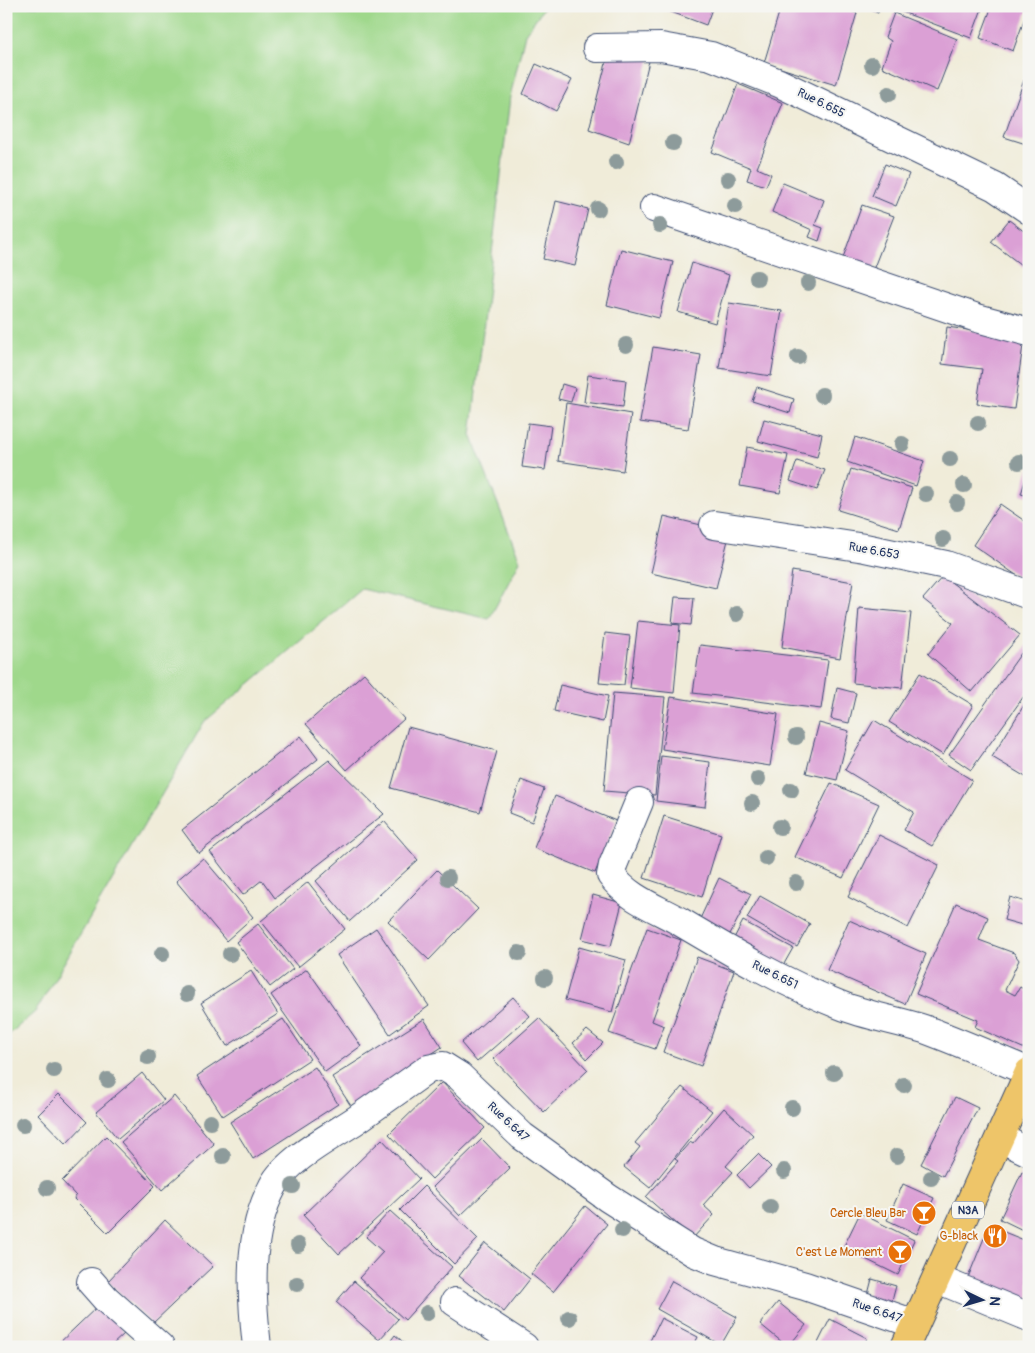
<svg xmlns="http://www.w3.org/2000/svg" width="1035" height="1353" font-family="Pangolin,sans-serif">
  <style>
    .green { fill: #9fd88b; stroke: #5d8474 }
    .building { fill: #dba0d5 }
    .lines { fill: none; stroke-linecap: round; stroke-linejoin: round }
    .street-casing { stroke: #3b4b70; stroke-width: 30 }
    .highway-casing { stroke: #3b4b70; stroke-width: 30 }
    .street { stroke: #fff; stroke-width: 28 }
    .highway { stroke: #eec569; stroke-width: 28 }
    .tree { fill: #8d9b9b }
    .labels { text-anchor: middle; dominant-baseline: central; stroke-width: 4; stroke-linejoin: round; paint-order: stroke }
    .shield { fill: #f6f6f2; stroke: #5d6b8a; stroke-width: 1 }
    .shield-label { font-size: 11px; font-weight: bold; fill: #1b2f5e }
    .street-label { font-size: 12px; fill: #1b2f5e; stroke: #f6f6f2 }
    .food-label { font-size: 12px; fill: #c56008; stroke: #f6f6f2; text-anchor: end }
  </style>
  <rect width="100%" height="100%" fill="#f6f6f2"/>
  <filter id="ink" filterUnits="userSpaceOnUse"><feTurbulence type="fractalNoise" baseFrequency=".02" numOctaves="2"/><feDisplacementMap in="SourceGraphic" scale="10" xChannelSelector="R" yChannelSelector="G"/><feConvolveMatrix kernelMatrix="1 2 1 2 8 2 1 2 1" color-interpolation-filters="sRGB"/></filter>
  <filter id="wash" filterUnits="userSpaceOnUse"><feTurbulence type="fractalNoise" baseFrequency=".0096" numOctaves="4" result="noise"/><feDisplacementMap in="SourceGraphic" scale="20" xChannelSelector="R" yChannelSelector="G"/><feGaussianBlur stdDeviation="1.12" result="paint"/><feColorMatrix in="noise" values="0 0 0 0 0 0 0 0 0 0 0 0 0 0 0 0 0 1.4 0 .05"/><feComposite in="paint" operator="in"/></filter>
  <g filter="url(#wash)">
    <rect width="100%" height="100%" fill="#f0ecd9"/>
    <path class="green" d="M6,6H545L525,34L510,97L471,435L520,561L489,619L362,589L204,722L36,1011L6,1037Z"/>
    <g id="blocks">
      <path class="building" d="M655,6H713L706,25Z
        M781,6H836L857,13L836,85L764,63Z
        M860,6H881L878,13Z
        M898,6H983L971,38L897,10Z
        M992,6H1029L1013,51L980,38Z
        M894,13L957,39L937,91L882,67L891,41L885,37Z
        M612,40L651,53L629,143L589,129Z
        M536,64L572,80L556,111L523,94Z
        M1024,80L1029,81V145L1004,137Z
        M738,84L783,103L757,168L771,174L766,186L747,180L751,168L712,152Z
        M885,164L909,174L896,206L872,196Z
        M783,183L824,200L815,225L823,228L819,241L809,237L812,230L772,212Z
        M556,201L588,209L575,266L543,259Z
        M862,205L894,216L871,275L840,266Z
        M1009,220L1029,235V271L991,242Z
        M621,249L673,262L659,318L607,305Z
        M692,263L729,275L715,323L678,312Z
        M729,303L782,311L771,376L719,368Z
        M947,327L1024,338L1014,409L977,404L982,369L942,364Z
        M653,347L701,355L688,429L640,422Z
        M588,375L626,380L623,407L584,402Z
        M562,384L575,388L571,402L558,399Z
        M757,387L794,399L790,413L752,401Z
        M566,403L631,414L623,471L558,461Z
        M764,419L822,434L817,457L758,441Z
        M528,423L551,426L545,470L522,467Z
        M855,437L924,461L916,486L847,462Z
        M747,447L788,455L780,493L740,486Z
        M797,461L825,470L817,490L790,481Z
        M1029,468V496L1021,494Z
        M851,469L912,488L899,529L838,510Z
        M1000,504L1029,524V584L973,545Z
        M664,516L730,532L716,588L651,573Z
        M792,571L853,582L840,658L782,647Z
        M943,576L1020,635L972,692L928,654L953,623L923,599Z
        M675,597L694,598L691,625L672,623Z
        M859,608L911,613L902,688L853,683Z
        M638,621L680,625L674,693L630,688Z
        M605,633L630,636L624,685L599,683Z
        M1029,642V689L971,770L949,755Z
        M700,645L828,660L821,709L693,693Z
        M364,673L404,719L347,770L306,724Z
        M920,673L973,705L943,755L889,722Z
        M560,685L608,696L603,722L554,711Z
        M837,688L856,693L849,723L831,719Z
        M613,693L665,697L655,795L604,791Z
        M671,697L778,714L770,766L662,749Z
        M1029,697V779L992,757Z
        M874,720L972,780L932,846L904,830L914,812L845,770Z
        M819,723L849,731L837,780L806,773Z
        M408,727L497,751L480,812L391,788Z
        M301,736L318,759L199,853L182,830Z
        M661,756L710,762L705,807L656,801Z
        M329,760L384,814L275,898L262,880L243,895L210,852Z
        M521,780L544,789L532,822L509,813Z
        M831,783L879,804L843,878L795,857Z
        M555,796L616,821L595,873L534,848Z
        M664,816L721,834L702,897L644,878Z
        M384,821L418,860L350,921L316,881Z
        M879,835L939,865L908,928L848,897Z
        M203,858L253,917L226,941L176,881Z
        M437,870L478,909L429,960L388,921Z
        M719,878L751,894L729,936L699,921Z
        M308,882L345,929L298,967L261,921Z
        M593,895L622,903L611,946L582,939Z
        M760,896L810,924L797,947L747,918Z
        M1010,897L1029,903V927L1004,920Z
        M956,903L988,917L979,940L1014,953L1019,960L1005,990L1015,995L1020,987L1029,992V1041L1025,1049L975,1027L978,1020L916,994Z
        M849,920L926,954L905,1004L827,970Z
        M743,921L793,948L780,971L731,944Z
        M258,924L293,969L270,987L236,942Z
        M376,928L429,1006L390,1034L337,955Z
        M647,928L681,940L652,1021L664,1026L655,1049L609,1033Z
        M579,947L626,960L612,1012L565,1000Z
        M697,957L734,971L701,1066L663,1052Z
        M307,969L361,1046L325,1072L271,995Z
        M251,971L278,1014L227,1046L201,1003Z
        M513,997L530,1016L477,1062L461,1043Z
        M539,1018L588,1070L544,1112L493,1059Z
        M283,1019L310,1059L223,1116L197,1076Z
        M424,1019L442,1047L351,1106L332,1077Z
        M587,1030L603,1043L587,1059L573,1043Z
        M315,1067L338,1104L253,1159L230,1122Z
        M142,1073L164,1100L118,1139L96,1112Z
        M442,1082L485,1128L432,1179L389,1134Z
        M682,1087L712,1111L650,1188L624,1167L640,1147L635,1143Z
        M59,1094L87,1122L66,1144L38,1115Z
        M174,1096L214,1144L162,1190L121,1142Z
        M955,1097L978,1108L943,1176L921,1164Z
        M724,1108L753,1135L726,1166L733,1172L703,1205L714,1215L693,1238L646,1197L678,1161L675,1159L690,1142L693,1144Z
        M106,1136L155,1186L108,1233L74,1199L76,1196L62,1181Z
        M382,1139L419,1179L339,1254L303,1215Z
        M482,1139L510,1168L460,1216L433,1187Z
        M758,1154L771,1167L749,1188L737,1175Z
        M1022,1172L1029,1175V1233L1000,1219Z
        M903,1184L934,1198L917,1234L887,1220Z
        M424,1186L478,1239L454,1264L400,1210Z
        M585,1206L607,1224L553,1292L531,1274Z
        M390,1211L452,1267L405,1320L359,1278L383,1252L366,1237Z
        M860,1213L914,1240L898,1275L843,1248Z
        M165,1220L213,1266L152,1324L108,1281Z
        M989,1226L1029,1242V1306L967,1280Z
        M485,1243L530,1279L504,1312L459,1276Z
        M872,1279L896,1286L890,1308L866,1302Z
        M354,1281L398,1319L379,1340L336,1302Z
        M672,1281L737,1317L721,1345L657,1309Z
        M778,1302L806,1325L788,1347L760,1324Z
        M99,1305L125,1333L110,1347H55Z
        M661,1318L698,1337L693,1347H647Z
        M830,1319L867,1338L863,1347H816Z
        M395,1335L409,1347H386Z"/>
    </g>
  </g>
  <g filter="url(#ink)">
    <use href="#blocks" fill-opacity="0" stroke="#3b4b70" stroke-width="1"/>
    <g class="lines">
      <defs>
        <path id="street" d="M597,48L661,47L711,56L779,83L995,187L1029,210
          M654,208L977,318L1029,332
          M714,525L865,548L946,565L1029,595
          M639,802L613,865L611,875C627,898 656,908 679,921C731,952 784,983 840,1005C867,1016 896,1020 924,1029C959,1042 994,1057 1029,1072
          M1000,1138L1029,1152
          M937,1279L1029,1317
          M91,1282L106,1299L160,1347
          M455,1302L524,1347
          M257,1347C251,1294 247,1234 273,1186C286,1160 332,1136 356,1120C380,1103 404,1086 428,1069L443,1066L459,1076L522,1136L608,1198L693,1252L715,1261L805,1286L915,1324"/>
        <path id="highway" d="M905,1347L1029,1072"/>
      </defs>
      <use href="#street" class="street-casing"/>
      <use href="#highway" class="highway-casing"/>
      <use href="#street" class="street"/>
      <use href="#highway" class="highway"/>
    </g>
    <g class="tree">
      <circle cx="872" cy="65" r="8"/>
      <circle cx="889" cy="94" r="8"/>
      <circle cx="673" cy="143" r="8"/>
      <circle cx="616" cy="162" r="8"/>
      <circle cx="728" cy="179" r="8"/>
      <circle cx="735" cy="206" r="8"/>
      <circle cx="598" cy="209" r="8"/>
      <circle cx="660" cy="225" r="8"/>
      <circle cx="757" cy="278" r="8"/>
      <circle cx="808" cy="283" r="8"/>
      <circle cx="626" cy="345" r="8"/>
      <circle cx="798" cy="357" r="8"/>
      <circle cx="822" cy="395" r="8"/>
      <circle cx="978" cy="423" r="8"/>
      <circle cx="902" cy="444" r="8"/>
      <circle cx="950" cy="459" r="8"/>
      <circle cx="1019" cy="462" r="8"/>
      <circle cx="964" cy="485" r="8"/>
      <circle cx="926" cy="494" r="8"/>
      <circle cx="957" cy="503" r="8"/>
      <circle cx="943" cy="539" r="8"/>
      <circle cx="737" cy="614" r="8"/>
      <circle cx="796" cy="737" r="8"/>
      <circle cx="758" cy="779" r="8"/>
      <circle cx="791" cy="790" r="8"/>
      <circle cx="752" cy="803" r="8"/>
      <circle cx="780" cy="827" r="8"/>
      <circle cx="766" cy="858" r="8"/>
      <circle cx="448" cy="878" r="8"/>
      <circle cx="796" cy="883" r="8"/>
      <circle cx="519" cy="953" r="8"/>
      <circle cx="162" cy="954" r="8"/>
      <circle cx="230" cy="954" r="8"/>
      <circle cx="545" cy="978" r="8"/>
      <circle cx="187" cy="994" r="8"/>
      <circle cx="148" cy="1057" r="8"/>
      <circle cx="54" cy="1070" r="8"/>
      <circle cx="834" cy="1073" r="8"/>
      <circle cx="108" cy="1080" r="8"/>
      <circle cx="904" cy="1085" r="8"/>
      <circle cx="792" cy="1108" r="8"/>
      <circle cx="210" cy="1122" r="8"/>
      <circle cx="23" cy="1125" r="8"/>
      <circle cx="223" cy="1156" r="8"/>
      <circle cx="897" cy="1156" r="8"/>
      <circle cx="784" cy="1171" r="8"/>
      <circle cx="931" cy="1178" r="8"/>
      <circle cx="293" cy="1186" r="8"/>
      <circle cx="47" cy="1188" r="8"/>
      <circle cx="770" cy="1207" r="8"/>
      <circle cx="622" cy="1230" r="8"/>
      <circle cx="298" cy="1245" r="8"/>
      <circle cx="297" cy="1284" r="8"/>
      <circle cx="427" cy="1313" r="8"/>
      <circle cx="569" cy="1318" r="8"/>
    </g>
  </g>
  <defs>
    <symbol id="bar-disc" viewBox="-11 -11 22 22"><circle r="9.5" fill="#e8710a" stroke="#f6f6f2"/><path d="M-6-5H6L.8 .8V4.5H3.5V6h-7V4.5H-.8V.8Z" fill="#fff"/></symbol>
    <symbol id="restaurant-disc" viewBox="-11 -11 22 22"><circle r="9.5" fill="#e8710a" stroke="#f6f6f2"/><path d="M-5-6h1v4h1v-4h1v4h1v-4h1v5L-1.5 .5V6h-2V.5L-5-1ZM5-6V6H3V1.5H1.5Q1.5-4 5-6Z" fill="#fff"/></symbol>
  </defs>
  <g fill-rule="evenodd">
    <use href="#bar-disc" x="910" y="1199" width="28" height="28"/>
    <use href="#restaurant-disc" x="981" y="1222" width="28" height="28"/>
    <use href="#bar-disc" x="886" y="1238" width="28" height="28"/>
  </g>
  <g class="labels">
    <rect class="shield" x="952" y="1201.5" width="32" height="17" rx="4"/>
    <g class="shield-label">
      <text x="968" y="1210">N3A</text>
    </g>
    <g class="street-label">
      <text transform="translate(821 103) rotate(26)">Rue 6.655</text>
      <text transform="translate(874 551) rotate(10)">Rue 6.653</text>
      <text transform="translate(775 975) rotate(26)">Rue 6.651</text>
      <text transform="translate(508 1122) rotate(43)">Rue 6.647</text>
      <text transform="translate(877 1311) rotate(19)">Rue 6.647</text>
    </g>
    <g class="food-label">
      <text x="906" y="1213">Cercle Bleu Bar</text>
      <text x="978" y="1236">G-black</text>
      <text x="882" y="1252">C'est Le Moment</text>
    </g>
  </g>
  <rect width="1035" height="1353" fill="none" stroke="#f6f6f2" stroke-width="25"/>
  <g transform="translate(982 1300) rotate(95)" stroke="#f6f6f2" stroke-width="4" paint-order="stroke">
  <path d="M0-4L9 19L0 12L-9 19Z" fill="#1b2f5e"/>
  <text y="-8" font-size="14" font-weight="bold" text-anchor="middle" fill="#1b2f5e">N</text>
  </g>
</svg>
